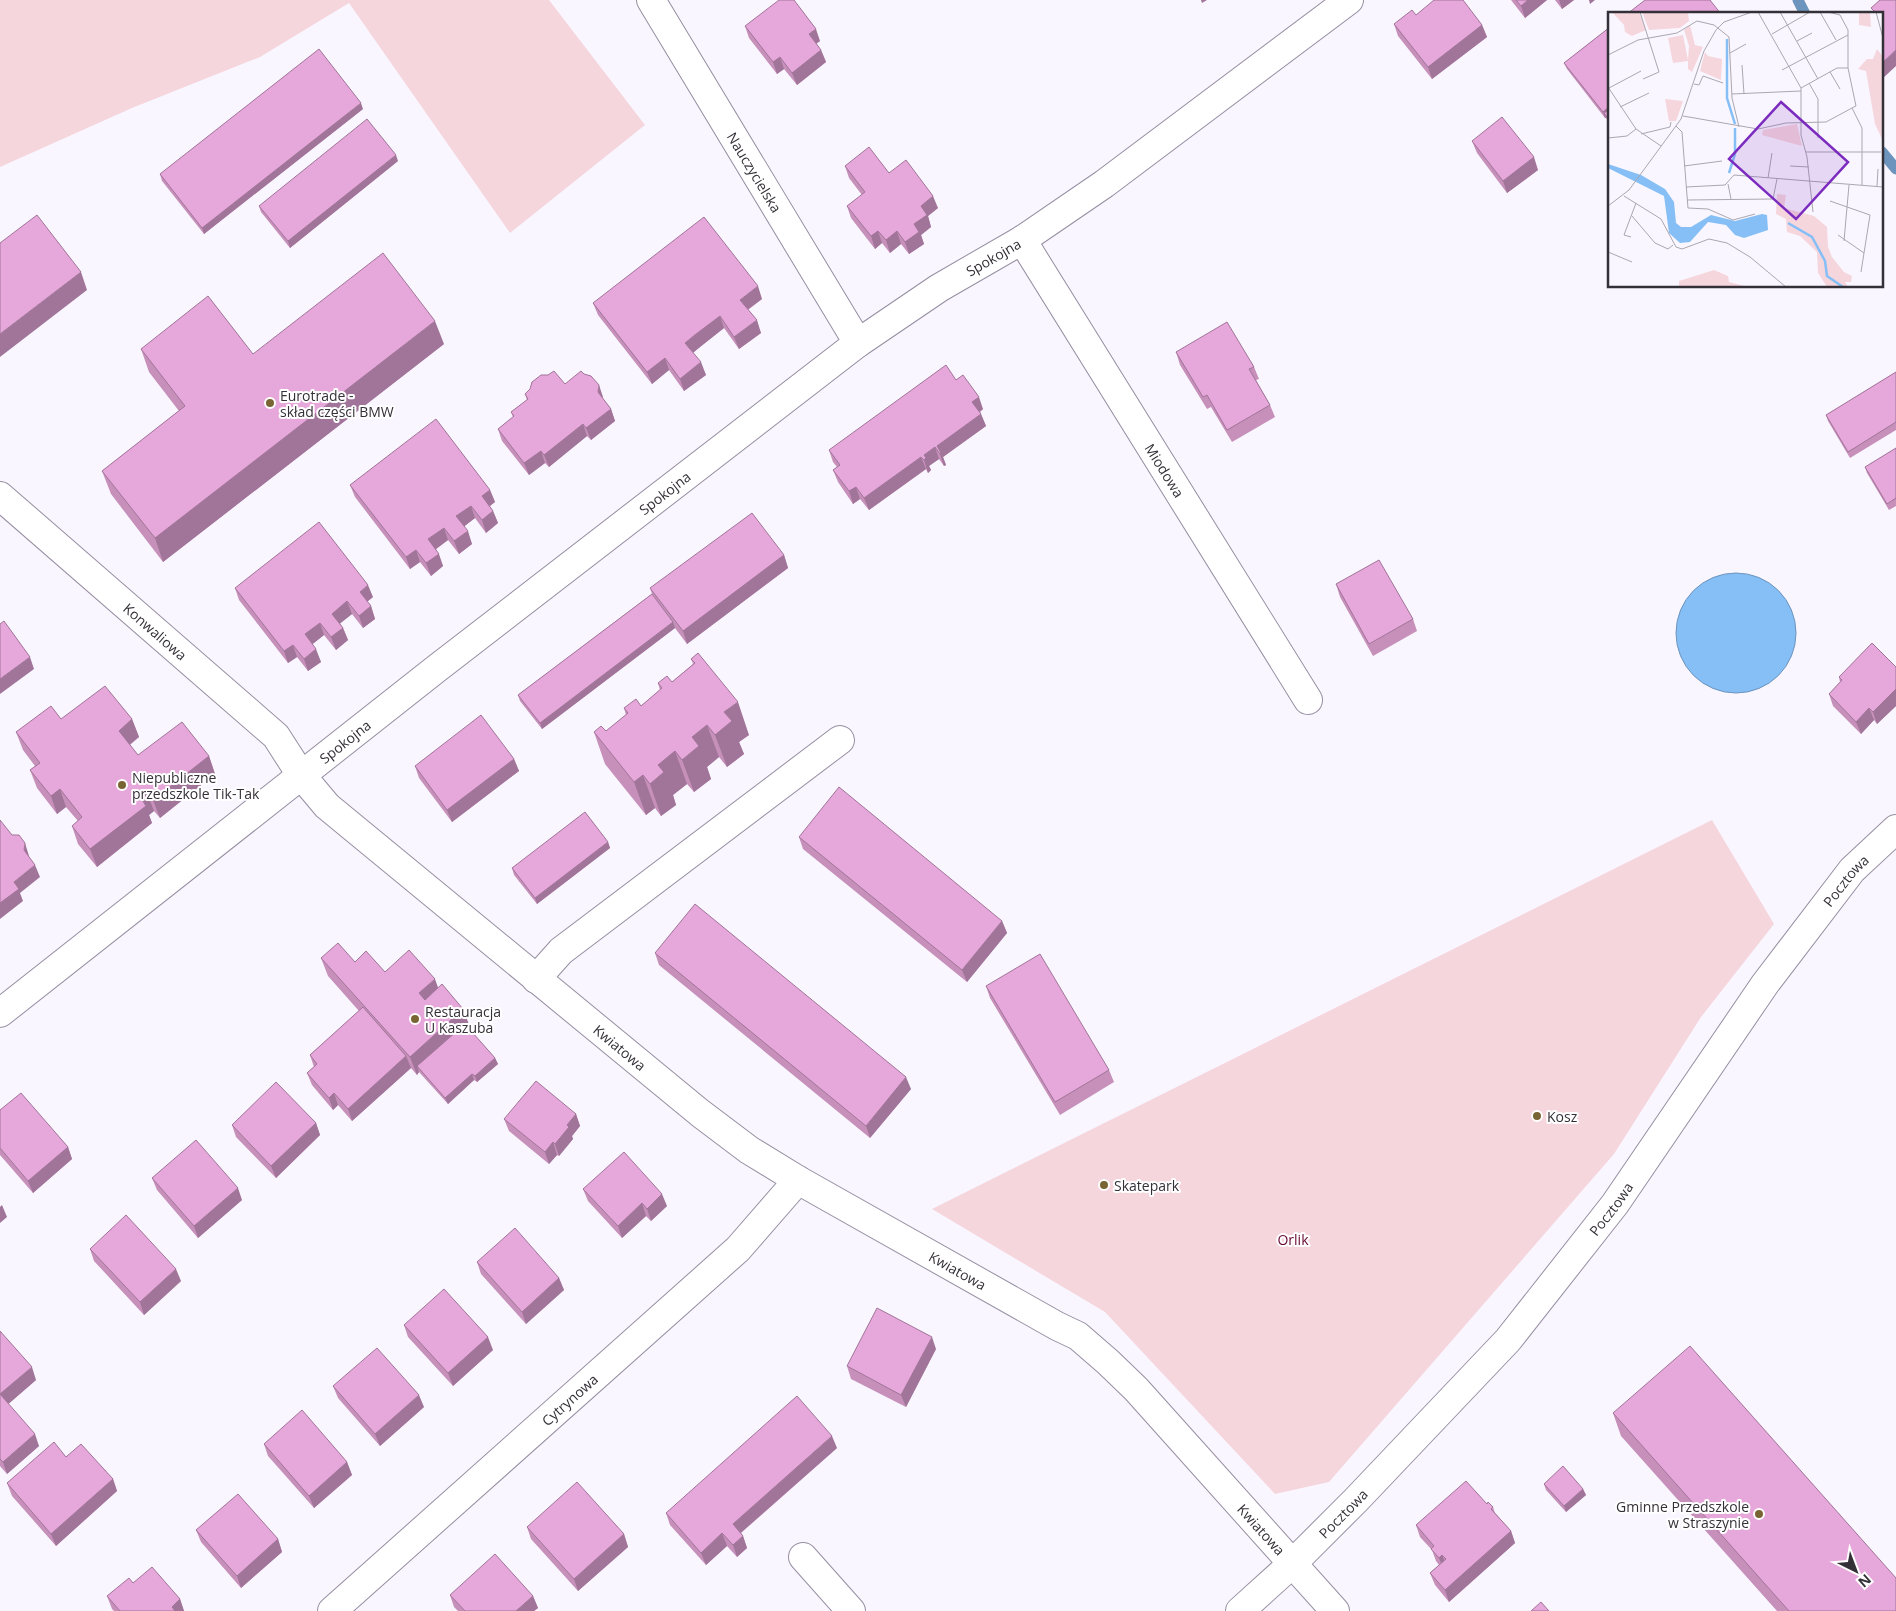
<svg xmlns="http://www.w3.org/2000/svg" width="1896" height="1611" font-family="'Open Sans',sans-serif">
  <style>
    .green { fill: #f6d6dd }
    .water { fill: #86bff6; stroke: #6d94bd }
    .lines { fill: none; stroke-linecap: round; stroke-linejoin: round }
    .stream { stroke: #6d94bd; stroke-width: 11 }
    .street-casing { stroke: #978ea2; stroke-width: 30 }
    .street { stroke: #fff; stroke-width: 28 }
    .wall { fill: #c690bb }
    .shaded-wall { fill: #a17599 }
    .building { fill: #e6a7da; stroke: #a17599 }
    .poi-dot { fill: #796433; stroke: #fff; stroke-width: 2 }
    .labels { text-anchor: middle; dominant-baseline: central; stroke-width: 4; stroke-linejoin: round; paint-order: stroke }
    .street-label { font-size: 14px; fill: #343038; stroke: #fff }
    .poi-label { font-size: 14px; fill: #343038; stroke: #fff; text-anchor: start }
    .park-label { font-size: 14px; fill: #660732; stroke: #fff }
    .inset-river { fill: none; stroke: #86bff6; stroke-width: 2.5 }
    .inset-road { fill: none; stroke: #aaa7af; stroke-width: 1 }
    .view { fill: #7b2cbf; fill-opacity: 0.15; stroke: #7b2cbf; stroke-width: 2.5 }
    .inset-edge { fill: none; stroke: #343038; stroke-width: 2.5 }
  </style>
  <rect width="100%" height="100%" fill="#f9f6ff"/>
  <path class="green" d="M0,0H549L645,125L510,233L349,3L260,57L132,108L0,167Z
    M1712,820L1774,924L1701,1017L1614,1154L1329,1482L1275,1494L1105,1312L932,1209Z"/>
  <path class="water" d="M1676 633a60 60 0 1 1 120 0a60 60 0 1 1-120 0Z"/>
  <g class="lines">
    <path class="stream" d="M1798,0L1805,14
      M1882,152L1896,169"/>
    <defs>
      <g id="street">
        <path id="s1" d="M651,0L858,343"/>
        <path id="s2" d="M1022,240L1308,700"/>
        <path id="s3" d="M0,496L276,736L301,775L327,806L700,1113L749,1150L798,1180L1057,1326L1078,1336L1108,1362L1136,1389L1335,1611"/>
        <path d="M536,979L561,951L840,740"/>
        <path id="s4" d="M0,1013L436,669L858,343L939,288L1022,240L1104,184L1349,0"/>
        <path d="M803,1557L851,1611"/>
        <path id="s5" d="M332,1611L738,1249L798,1180"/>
        <path id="s6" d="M1240,1611L1293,1563L1356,1500L1508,1340L1615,1204L1765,984L1852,870L1896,829"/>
      </g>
    </defs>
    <use href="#street" class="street-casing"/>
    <use href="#street" class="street"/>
  </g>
  <path class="wall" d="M1511,0H1547L1525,18Z
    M1555,0H1574L1562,9Z
    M1416,15L1482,25L1487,37L1432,79L1398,36L1394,24Z
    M745,26L820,41L816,44L821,50L826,62L797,85L784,69L777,74L749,38Z
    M1610,27V124L1606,118H1605L1567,69L1564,63Z
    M363,109L204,234L162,181L160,174Z
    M1472,141L1538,170L1507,193L1477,153Z
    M398,161L290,248L261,212L259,206Z
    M845,166L889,173L938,208L928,216L931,227L921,235L924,244L909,254L901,244L890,253L882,243L875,249L851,218L847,206L862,195L849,178Z
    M762,299L748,310L761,333L739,349L724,328L701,346L693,353L706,375L684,391L669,370L652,384L598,315L593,303Z
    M444,344L163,562L111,494L102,471L179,411L149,372L141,349L253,354Z
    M1176,352L1254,367L1259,379L1256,380L1270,405L1275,417L1232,442L1211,407L1207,409L1180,365Z
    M1896,372V430L1850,458L1828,421L1826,415Z
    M548,375L565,384L603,397V399L611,409L615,421L591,440L587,436L549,467L545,463L529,475L502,441L498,429L513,417L511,412L527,400L525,394Z
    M956,380L983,409L980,412L986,426L943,457L946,465L944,466L939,459L929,466L931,470L928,473L926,469L869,510L860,499L853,504L838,482L833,470L837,467L833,462L829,450Z
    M1896,448V506L1889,510L1867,473L1865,467Z
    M350,485L490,490L495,502L490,506L493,511L498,523L486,533L475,518L464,526L472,544L459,554L448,540L436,549L443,566L431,576L420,562L410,569L355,497Z
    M784,555L788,568L687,644L675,628L542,729L520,701L518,695L652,594L650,588Z
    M1336,584L1413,619L1417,631L1373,656L1340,597Z
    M235,588L373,597L367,602L371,606L375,619L363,628L352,614L340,623L343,628L348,640L336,650L324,635L312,644L321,662L308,671L297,657L288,663L239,600Z
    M691,659L749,735L739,742L744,754L727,767L719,757L707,767L711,779L694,792L687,784L673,795L676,805L661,816L655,808L646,815L605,764L594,732L606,731L626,715L624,708L641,706L660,690L658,683L672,682L693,664Z
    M1896,667V706L1877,724L1874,720L1861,734L1833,706L1829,694L1840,682L1839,677Z
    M61,719H132L139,737L130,745L138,755L209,756L215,774L160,818L154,811L149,815L152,823L97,867L78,844L72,826L78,821L66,807L57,814L37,788L30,770L35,766L23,750L16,732Z
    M514,759L519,771L452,822L419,778L415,766Z
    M799,837L1002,921L1007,933L967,982L803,849Z
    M608,842L610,848L537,904L514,875L512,868Z
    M655,953L911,1089L870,1138L659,965Z
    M321,958L355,962L385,972L438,988L470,1027L468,1028L495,1058L498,1064L477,1082L474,1080L448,1104L419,1072L417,1075L411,1068L352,1121L338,1105L333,1110L312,1085L307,1073L314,1067L310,1055L359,1011L328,976Z
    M986,986L1109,1070L1114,1082L1060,1115L990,998Z
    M0,1110L68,1147L72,1159L33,1193L0,1155Z
    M576,1114L580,1126L572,1136L573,1139L559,1156L557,1155L549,1164L509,1131L504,1119Z
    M316,1123L320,1135L276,1178L236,1137L232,1125Z
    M152,1178L242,1200L198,1238L157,1190Z
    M583,1189L667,1206L651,1221L646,1216L622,1238L588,1201Z
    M90,1249L181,1281L144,1315L94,1261Z
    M477,1262L559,1278L564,1290L526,1324L481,1274Z
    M404,1325L493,1350L453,1386L408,1337Z
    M0,1331L36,1380L8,1404L39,1446L7,1474L0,1466Z
    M936,1349L906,1407L851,1379L847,1366Z
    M333,1386L424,1407L380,1446L338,1398Z
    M1613,1413L1896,1611H1777L1621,1436Z
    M264,1444L347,1462L352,1475L314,1508L268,1456Z
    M837,1448L741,1533L743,1536L747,1548L737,1557L727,1546L706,1565L670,1525L666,1513Z
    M66,1457L113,1479L117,1491L56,1546L12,1496L7,1483Z
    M1544,1484L1583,1489L1586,1495L1566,1512L1546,1490Z
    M1487,1504L1493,1507L1495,1513L1511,1531L1515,1543L1449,1602L1435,1585L1430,1573L1439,1565L1436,1561L1432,1550L1420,1537L1416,1525Z
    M527,1527L624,1534L628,1547L578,1591L531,1539Z
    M196,1530L278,1539L282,1552L241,1588L201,1542Z
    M133,1583L180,1599L184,1611H114L112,1609L107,1596Z
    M450,1595L533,1596L538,1608L534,1611H458L454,1607Z"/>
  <path class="shaded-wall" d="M1201,0H1207L1202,3Z
    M1528,0H1547L1525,18L1521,6Z
    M1559,0H1574L1562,9Z
    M1589,0H1595L1590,4Z
    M1482,25L1487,37L1432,79L1428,67Z
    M816,29L820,41L813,46L809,34Z
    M821,50L826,62L797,85L792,73Z
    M1896,50V66L1882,79V63Z
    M780,57L784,69L777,74L773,62Z
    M361,103L363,109L204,234L202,228Z
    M1610,106V114L1604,113L1606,118H1605L1603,112Z
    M396,155L398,161L290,248L288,241Z
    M1534,157L1538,170L1507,193L1503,181Z
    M933,196L938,208L928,216L931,227L921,235L924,244L909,254L905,242L914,224L921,206Z
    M878,231L882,243L875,249L871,236Z
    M897,231L901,244L890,253L886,240Z
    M81,272L87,290L0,357V334Z
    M758,286L762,299L744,312L740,300Z
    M720,316L724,328L690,355L685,343Z
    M757,320L761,333L739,349L734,337Z
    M435,321L444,344L163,562L155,538Z
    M665,358L669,370L652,384L647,372Z
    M701,362L706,375L684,391L680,379Z
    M599,385L603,397L602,405L598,392Z
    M979,397L983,409L977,414L972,402Z
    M611,409L615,421L591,440L586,428Z
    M981,414L986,426L943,457L946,465L944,466L937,446Z
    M583,424L587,436L549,467L544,455Z
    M935,447L939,459L929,466L931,470L928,473L924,460V455Z
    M541,451L545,463L529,475L524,463Z
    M921,457L926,469L869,510L864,498Z
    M856,487L860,499L853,504L849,491Z
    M490,490L495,502L487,508L482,496Z
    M471,506L475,518L461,529L456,516Z
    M493,511L498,523L486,533L482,520Z
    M444,528L448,540L432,552L428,539Z
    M468,531L472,544L459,554L454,541Z
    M416,550L420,562L410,569L406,557Z
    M439,554L443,566L431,576L426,563Z
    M784,555L788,568L687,644L683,631Z
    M368,585L373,597L364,604L360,592Z
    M347,601L352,614L337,626L332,614Z
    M371,606L375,619L363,628L359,616Z
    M673,622L675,628L542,729L540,723Z
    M320,623L324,635L309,647L305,634Z
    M343,628L348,640L336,650L331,637Z
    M293,645L297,657L288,663L284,651Z
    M316,649L321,662L308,671L304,659Z
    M30,657L34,669L0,694V679Z
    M1896,689V706L1877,724L1873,712Z
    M738,702L749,735L739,742L744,754L727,767L715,735L724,712Z
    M1869,708L1874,720L1861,734L1856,722Z
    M132,719L139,737L125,748L119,731Z
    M707,725L719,757L707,767L711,779L694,792L682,760L692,737Z
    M675,751L687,784L673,795L676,805L661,816L650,784L658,765Z
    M209,756L215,774L160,818L153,800Z
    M514,759L519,771L452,822L447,810Z
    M643,775L655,808L646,815L634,782Z
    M60,789L66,807L57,814L51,796Z
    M147,793L154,811L149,815L152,823L97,867L90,849L141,798Z
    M608,842L610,848L537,904L535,898Z
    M25,843L29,856L28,862L24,850Z
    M35,865L40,877L20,893L23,901L0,919V903L14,882Z
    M1002,921L1007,933L967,982L962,970Z
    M435,979L441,996L425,1011L419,993Z
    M463,1009L470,1027L421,1071L417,1066L419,1072L417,1075L410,1057Z
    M406,1056L411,1068L352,1121L348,1109Z
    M495,1058L498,1064L477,1082L475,1076Z
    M472,1074L474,1080L448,1104L445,1098Z
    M906,1077L911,1089L870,1138L866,1126Z
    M334,1093L338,1105L333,1110L329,1098Z
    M576,1114L580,1126L572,1136L573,1139L559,1156L555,1144L567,1125Z
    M316,1123L320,1135L276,1178L271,1166Z
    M553,1142L557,1155L549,1164L545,1152Z
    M68,1147L72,1159L33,1193L28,1181Z
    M238,1188L242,1200L198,1238L194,1226Z
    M662,1194L667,1206L651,1221L647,1209Z
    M642,1203L646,1216L622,1238L618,1226Z
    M2,1205L7,1217L0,1223V1207Z
    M176,1269L181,1281L144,1315L140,1302Z
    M559,1278L564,1290L526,1324L522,1312Z
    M488,1337L493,1350L453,1386L448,1373Z
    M932,1337L936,1349L906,1407L901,1395Z
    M32,1367L36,1380L5,1407L0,1394Z
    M419,1395L424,1407L380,1446L375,1434Z
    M35,1434L39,1446L7,1474L3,1462Z
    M832,1436L837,1448L737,1536L733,1524Z
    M347,1462L352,1475L314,1508L309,1496Z
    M113,1479L117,1491L56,1546L51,1534Z
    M1583,1489L1586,1495L1566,1512L1564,1506Z
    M1511,1531L1515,1543L1449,1602L1445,1590Z
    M722,1533L727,1546L706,1565L701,1553Z
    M624,1534L628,1547L578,1591L574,1579Z
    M743,1536L747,1548L737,1557L733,1545Z
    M278,1539L282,1552L241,1588L237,1576Z
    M1442,1555L1447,1567L1444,1570L1439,1558Z
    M533,1596L538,1608L534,1611H516Z
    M180,1599L184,1611H173L172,1607Z"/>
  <path class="building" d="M779,0H794L816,29L809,34L821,50L792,73L780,57L773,62L745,26Z
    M1434,0H1463L1482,25L1428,67L1394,24L1412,10L1416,15Z
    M1516,0H1528L1521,6Z
    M1645,0H1710L1721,14H1627Z
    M1880,0H1896V50L1882,63V14H1872L1874,11L1871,8Z
    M1610,27V106L1603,112L1564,63Z
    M319,49L361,103L202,228L160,174Z
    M1610,109V121L1604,113Z
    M1502,117L1534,157L1503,181L1472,141Z
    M367,119L396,155L288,241L259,206Z
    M869,147L889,173L906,160L933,196L921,206L927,215L914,224L919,232L905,242L897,231L886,240L878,231L871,236L847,206L865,192L845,166Z
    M37,215L81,272L0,334V243Z
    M704,217L758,286L740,300L757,320L734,337L720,316L696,334L685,343L701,362L680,379L665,358L647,372L593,303Z
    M383,253L435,321L155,538L102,471L185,406L141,349L208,296L253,354Z
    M1227,322L1254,367L1249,369L1270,405L1227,430L1207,395L1203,397L1176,352Z
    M946,365L956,380L963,375L979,397L972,402L981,414L937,446L941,453L940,454L935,447L924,455L926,458L924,460L921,457L864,498L856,487L849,491L833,470L840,465L829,450Z
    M554,371L565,384L581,371L584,374L591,376L599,385L598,392L611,409L586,428L583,424L544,455L541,451L524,463L498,429L514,416L511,412L528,399L525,394L530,389L532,382L541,375H548Z
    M1896,372V422L1848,452L1826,415Z
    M436,419L490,490L482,496L493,511L482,520L471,506L456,516L468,531L454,541L444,528L428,539L439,554L426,563L416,550L406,557L350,485Z
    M1896,448V498L1887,504L1865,467Z
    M752,513L784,555L683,631L650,588Z
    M319,522L368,585L360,592L371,606L359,616L347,601L332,614L343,628L331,637L320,623L305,634L316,649L304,659L293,645L284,651L235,588Z
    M1379,560L1413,619L1369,644L1336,584Z
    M652,594L673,622L540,723L518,695Z
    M4,621L30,657L0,679V624Z
    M1872,643L1896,667V689L1873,712L1869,708L1856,722L1829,694L1842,680L1839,677Z
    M698,653L738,702L724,712L732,721L715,735L707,725L692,737L699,746L682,760L675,751L658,765L664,772L650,784L643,775L634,782L594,732L601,726L606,731L628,713L624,708L636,699L641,706L662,688L658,683L667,676L672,682L695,663L691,659Z
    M105,686L132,719L119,731L138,755L182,722L209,756L153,800L147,793L141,798L146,806L90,849L72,826L82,817L60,789L51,796L30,770L40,763L16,732L51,706L61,719Z
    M481,715L514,759L447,810L415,766Z
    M839,787L1002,921L962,970L799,837Z
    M585,812L608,842L535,898L512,868Z
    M0,820L12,835H19L25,843L24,850L35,865L14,882L19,889L0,903Z
    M695,904L906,1077L866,1126L655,953Z
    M338,943L355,962L366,951L385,972L409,950L435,979L419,993L425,1000L442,984L463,1009L410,1057L321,958Z
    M1040,954L1109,1070L1055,1102L986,986Z
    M363,1007L406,1056L348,1109L334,1093L329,1098L307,1073L317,1064L310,1055Z
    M465,1024L495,1058L475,1076L472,1074L445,1098L417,1066Z
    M536,1081L576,1114L567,1125L569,1127L555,1144L553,1142L545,1152L504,1119Z
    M276,1082L316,1123L271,1166L232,1125Z
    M21,1093L68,1147L28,1181L0,1148V1110Z
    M196,1140L238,1188L194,1226L152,1178Z
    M624,1152L662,1194L647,1209L642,1203L618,1226L583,1189Z
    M126,1215L176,1269L140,1302L90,1249Z
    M515,1228L559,1278L522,1312L477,1262Z
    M444,1289L488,1337L448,1373L404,1325Z
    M877,1308L932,1337L901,1395L847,1366Z
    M0,1331L32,1367L0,1394L35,1434L3,1462L0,1459Z
    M1690,1346L1896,1578V1611H1789L1613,1413Z
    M377,1348L419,1395L375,1434L333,1386Z
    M797,1396L832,1436L733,1524L743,1536L733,1545L722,1533L701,1553L666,1513Z
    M302,1410L347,1462L309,1496L264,1444Z
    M54,1442L66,1457L81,1444L113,1479L51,1534L7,1483Z
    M1563,1466L1583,1489L1564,1506L1544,1484Z
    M1466,1481L1487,1504L1488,1502L1493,1507L1491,1509L1511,1531L1445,1590L1430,1573L1446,1559L1442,1555L1439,1558L1431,1549L1434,1546L1416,1525Z
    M577,1482L624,1534L574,1579L527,1527Z
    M238,1494L278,1539L237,1576L196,1530Z
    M495,1554L533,1596L516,1611H465L450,1595Z
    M152,1567L180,1599L172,1607L175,1611H120L107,1596L129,1578L133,1583Z
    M1541,1602L1549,1611H1531Z"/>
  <g class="poi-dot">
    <circle cx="270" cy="403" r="5"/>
    <circle cx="122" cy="785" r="5"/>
    <circle cx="415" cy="1019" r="5"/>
    <circle cx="1537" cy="1116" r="5"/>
    <circle cx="1104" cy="1185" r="5"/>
    <circle cx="1759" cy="1514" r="5"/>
  </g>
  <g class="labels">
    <g class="street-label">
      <text stroke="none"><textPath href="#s1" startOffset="201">Nauczycielska</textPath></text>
      <text stroke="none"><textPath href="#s4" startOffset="1249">Spokojna</textPath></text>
      <text stroke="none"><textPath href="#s2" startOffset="271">Miodowa</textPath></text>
      <text stroke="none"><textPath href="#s4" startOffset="844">Spokojna</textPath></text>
      <text stroke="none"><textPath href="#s3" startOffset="206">Konwaliowa</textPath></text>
      <text stroke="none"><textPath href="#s4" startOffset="439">Spokojna</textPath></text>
      <text stroke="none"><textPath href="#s6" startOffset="952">Pocztowa</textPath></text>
      <text stroke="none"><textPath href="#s3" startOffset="832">Kwiatowa</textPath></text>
      <text stroke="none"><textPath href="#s6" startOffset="548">Pocztowa</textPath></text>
      <text stroke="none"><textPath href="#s3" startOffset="1238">Kwiatowa</textPath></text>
      <text stroke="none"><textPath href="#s5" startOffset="318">Cytrynowa</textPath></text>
      <text stroke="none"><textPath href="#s6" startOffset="142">Pocztowa</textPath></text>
      <text stroke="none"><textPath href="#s3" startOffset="1642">Kwiatowa</textPath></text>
    </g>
    <g class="poi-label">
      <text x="280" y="395">Eurotrade -<tspan x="280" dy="16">skład części BMW</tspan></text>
      <text x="132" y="777">Niepubliczne<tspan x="132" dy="16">przedszkole Tik-Tak</tspan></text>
      <text x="425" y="1011">Restauracja<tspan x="425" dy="16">U Kaszuba</tspan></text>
      <text x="1547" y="1116">Kosz</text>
      <text x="1114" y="1185">Skatepark</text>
      <text x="1749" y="1506" text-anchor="end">Gminne Przedszkole<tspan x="1749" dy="16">w Straszynie</tspan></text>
    </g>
    <g class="park-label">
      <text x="1293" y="1239">Orlik</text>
    </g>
  </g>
  <g transform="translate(1608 12)">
    <rect width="275" height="275" fill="#f9f6ff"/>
    <path d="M4,0H31L38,18L24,24L17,20L16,13ZM34,0H80L81,9L72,16L41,18ZM251,0H262L263,15L251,13ZM82,13L87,33L95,35L84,60L80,57V49L65,51L60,26L75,23L80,48L81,34L76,18ZM269,37L275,45V129L267,112L258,59L250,57L259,47H265ZM97,40L100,44L114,47L113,68L92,59ZM57,87L75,89L68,109H61ZM189,112L194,134L154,123L155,118ZM169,182L178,183L176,196L206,204L219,215L220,235L224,245L236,260L244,264L243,270H237L240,275H219L210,261L209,240L192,224L179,220L178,207L168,202ZM106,258L120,264L121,270L140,275H71V269Z" fill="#f6d6dd"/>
    <path d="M0,152L33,163L57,177L66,190L68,211L73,215H83L103,203L127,209L154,202L159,203L160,218L136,226L127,223L118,213L100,210L82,230L72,231L61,221L56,184L0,156Z" fill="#86bff6"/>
    <path class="inset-river" d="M119,27V86L127,112M121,161L127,142V116M180,211L204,225L217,249L219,264L235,275"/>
    <path class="inset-road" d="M32,0L51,60L35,67M150,0L193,76V123L199,145L205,200M172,0L210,67M212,0L228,28M220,0L232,3L240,18V56L248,94L244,96M268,0L275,26M164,22L202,0M189,29L204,21M122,41L138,32M0,43L30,28L69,21L89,9L106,13L121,25L124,86L131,115M134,53L136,82M174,58L240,23M222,60L232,77M201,71L210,87V126M86,72L91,73L95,64L115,71M0,75L28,117L53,134M1,76L33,59M193,76L229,56H240M124,82L193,79M12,95L41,81M244,96L254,116V173M75,104L150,117L178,111L218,110L244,96M68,114L74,120L80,196L100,197L125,208L147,202M33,122L62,115L63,110M0,126L19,124L28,117M198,140H273M76,154L114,149M182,154L201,155M160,166L164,141M120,172L123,187M269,174L270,157M78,175L117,173L126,163L275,175M16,184L53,207L68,235L74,237L101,227L119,231L142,245L178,275M79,188L165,187L169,167M222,189L262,203L253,260M0,194L21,178L73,107L96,39L108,18L116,10L144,0M24,204L47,231L60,237L65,233M230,223L256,241M23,225L16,223L28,191M236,229L241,173M0,240L24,250"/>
    <path class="view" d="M173,90L240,150L188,207L121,147Z"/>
    <rect width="275" height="275" class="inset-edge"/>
  </g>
  <g transform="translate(1856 1571) rotate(138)" stroke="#ffffff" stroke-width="4" paint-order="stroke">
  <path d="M0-4L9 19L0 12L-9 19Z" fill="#343038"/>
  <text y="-8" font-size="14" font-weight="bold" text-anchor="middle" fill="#343038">N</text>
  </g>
</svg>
